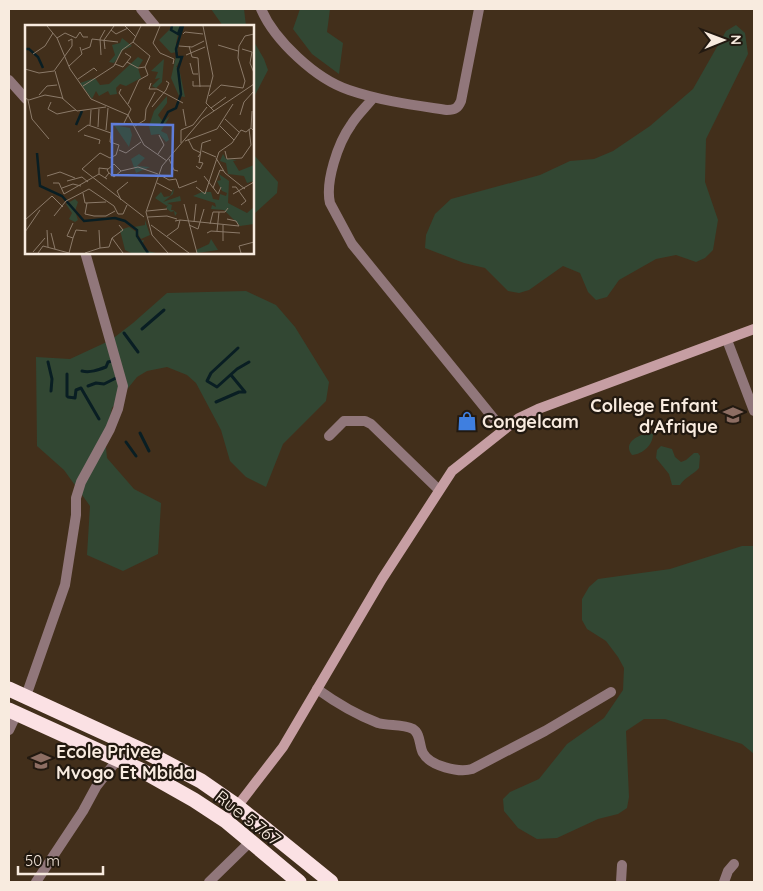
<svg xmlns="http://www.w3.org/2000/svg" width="763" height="891" font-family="Quicksand,sans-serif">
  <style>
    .green { fill: #324733 }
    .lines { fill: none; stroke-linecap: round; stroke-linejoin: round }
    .stream { stroke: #091e23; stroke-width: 3 }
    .street { stroke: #91777b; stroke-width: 10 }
    .secondary { stroke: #c69ea3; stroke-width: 10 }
    .highway { stroke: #fbe1e4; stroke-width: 15 }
    .labels { text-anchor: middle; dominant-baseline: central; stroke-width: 4.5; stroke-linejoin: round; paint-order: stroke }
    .poi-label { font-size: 18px; font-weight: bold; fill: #f8ebdf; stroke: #221910; text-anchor: start }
    .street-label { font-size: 18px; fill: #f8ebdf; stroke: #221910 }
    .inset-river { fill: none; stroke: #091e23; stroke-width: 2.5 }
    .inset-road { fill: none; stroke: #8b7a69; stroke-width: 1 }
    .view { fill: #5f7dda; fill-opacity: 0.15; stroke: #5f7dda; stroke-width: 2.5 }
    .inset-edge { fill: none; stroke: #f8ebdf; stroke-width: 2.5 }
  </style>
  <rect width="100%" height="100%" fill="#422f1b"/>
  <path class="green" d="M211,9H244L246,26H223Z
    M300,9H330L327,32L343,43L339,74L312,54L293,29Z
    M736,25L745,33L748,54L706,139L705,182L718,220L713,250L705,258L696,262L676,255L656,259L619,280L607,297L596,300L588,292L580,273L563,266L529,290L519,293L508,291L485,268L464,263L425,248L426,235L435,214L451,199L540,175L570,161L594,159L613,151L650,126L693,89L726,31Z
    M253,40L264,59L268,70L253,99Z
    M253,154L278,182L277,193L253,215Z
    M246,291L276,305L295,327L329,382L326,401L283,444L266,487L246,477L230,461L221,430L196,383L187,375L167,367L147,371L137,377L112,408L105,438L107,458L134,489L161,503L158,554L123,571L87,555L90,506L64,470L37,446L36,357L70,359L111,340L133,323L167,293Z
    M650,433L653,434C653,445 643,454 632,455C622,443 639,434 650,433Z
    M661,446L672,449L675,457L681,462L686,460L694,453H698L700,456L699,468C693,475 685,477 680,485H672L669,474L656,458L657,450Z
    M742,546H754V754L742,744L665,719H644L626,731L629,797L627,808L618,814L598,819L557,838L537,839L518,828L504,811L503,799L510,792L539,779L567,744L604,718L623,690L624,668L618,657L606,641L587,629L582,620V599L589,587L598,579L670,569Z"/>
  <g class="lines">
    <path class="stream" d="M142,329L164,310
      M124,333L138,352
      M238,348L211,373L207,381L217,387L237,369L249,362
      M48,362L52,379L51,391
      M82,371C90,373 98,370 106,367L108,362L112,361
      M67,374V396
      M88,386L96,383L104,384L118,377
      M68,397L75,398L76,390L81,388L99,419
      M216,402L239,392H245L231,375
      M140,433L149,451
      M126,442L136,456"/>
    <path class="street" d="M141,9L155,26
      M261,9C275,41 316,79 349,90C381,101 414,105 447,110C455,110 458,108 461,101L479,9
      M9,80L26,99
      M373,98C366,107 357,115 351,125C338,143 325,182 330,203L352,244L503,430
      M727,340L754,411
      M329,436L344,421H365L371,424L439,490
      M317,689C335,702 357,715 378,723C389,726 403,724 413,729C421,734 419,746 423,753C430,766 459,773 472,769L545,731L611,692
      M26,696L65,585L76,515V498L81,482L110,429L118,409L123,386L85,252
      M9,730L17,713
      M36,882L83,811L96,787L118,759
      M209,882L250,842
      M621,882L622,865
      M724,882L728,871L734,864"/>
    <path class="secondary" d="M226,821L283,747L382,579L452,471L519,418L538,409L754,329"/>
    <path class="highway" d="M9,689L146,752L201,781L237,806L331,882
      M9,710L141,770L194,800L226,821L299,882"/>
  </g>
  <defs>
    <symbol id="school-bare" viewBox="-9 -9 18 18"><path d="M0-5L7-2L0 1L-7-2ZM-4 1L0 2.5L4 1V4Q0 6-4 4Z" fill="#8d6e63" stroke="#221910" stroke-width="2.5" paint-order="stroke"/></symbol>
    <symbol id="shop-bare" viewBox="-9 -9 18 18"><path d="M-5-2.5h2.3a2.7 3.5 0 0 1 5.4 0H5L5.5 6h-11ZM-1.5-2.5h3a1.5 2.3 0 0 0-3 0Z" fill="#3f7fe0" stroke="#221910" stroke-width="2.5" paint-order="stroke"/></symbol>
  </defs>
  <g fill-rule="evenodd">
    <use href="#school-bare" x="719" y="401" width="28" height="28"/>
    <use href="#shop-bare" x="453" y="407" width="28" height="28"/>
    <use href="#school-bare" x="27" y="747" width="28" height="28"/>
  </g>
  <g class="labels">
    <g class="poi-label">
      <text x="718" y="405" text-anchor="end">College Enfant<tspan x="718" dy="21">d'Afrique</tspan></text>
      <text x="482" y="421">Congelcam</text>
      <text x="56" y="751">Ecole Privee<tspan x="56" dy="21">Mvogo Et Mbida</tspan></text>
    </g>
    <g class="street-label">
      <text transform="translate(248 818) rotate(38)">Rue 5.767</text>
    </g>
  </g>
  <g transform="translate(25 25)">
    <rect width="229" height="229" fill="#422f1b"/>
    <path d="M148,1H155L151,18L153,27L146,28L134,15ZM97,13L107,21L98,25L89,38L84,37L90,30L87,20L95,18ZM151,31L156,34L151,42L154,43L160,72L154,71L146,53ZM113,32L118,35L113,43L116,53L101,61L95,59L91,63L92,69L85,70L83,66L74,71L71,66L67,74L55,58L70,53L75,60L84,59ZM139,34L137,57L131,63L127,61L135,53L130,54L133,47L126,46ZM142,71V78L133,90L138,97L145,91L136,106L142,109L144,115L141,117L134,109L126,110L124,101L129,86ZM89,100L105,103L107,110L104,122ZM114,129L120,133L112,141L125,142L111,148L106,134ZM198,129L201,134L212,135L208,136L214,146L229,140V156L222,158L219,151L203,149L201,138L195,136ZM194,149L204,156L203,178L222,188L229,182V199L215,201L199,185L186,184L187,180L191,182L190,178L168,171L177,167H186L188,174L194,175L195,169L201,171L202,168L197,166L192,156L196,155ZM149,163L148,169L138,177L155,171L156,176L142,178L147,180L146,185H148L152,188L150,191L149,186L146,187L141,183L144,179L142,181L130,173L136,167L139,172L145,171ZM50,174L53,177L50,186L53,195L50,197L44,194L47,188L41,179ZM120,195L125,210L116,214L113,209L112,211L114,216L119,215L117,220L119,225L131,228H106L100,225L95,205L104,202L113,208L109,202L120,200ZM186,214L193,225L172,228L171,225L184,219Z" fill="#324733"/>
    <path class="inset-river" d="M147,1L146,5L153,9L156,1M0,24H4L13,32L18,43M51,100L57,86M136,100L143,87L151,83L156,69L153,44L157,32H152L151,24L158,1M12,128L15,161L37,171L59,196L90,193L100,196L112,205V211L123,228"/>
    <path class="inset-road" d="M22,1L32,13L45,44L66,74L103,90L119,120L142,136M100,1L111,12M135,1L128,18L135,28L149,34L148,39M178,1L188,51L181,78L189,86M86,5L91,9L103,3M158,9L160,7L178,9M32,13L40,8L51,13L55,7L58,12H63M108,17L125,31L120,42M193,20L213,26M154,21L167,22L179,16M164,21L167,32L173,33L175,62M80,24L79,15L89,1M217,24L227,27L225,38L229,48M57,25L65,22L67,14L93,17M8,29L20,21L28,8M76,30L75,14L80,5M161,30L180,22M102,37L113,43L120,42M165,38L168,49H173M90,39L98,42L106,32L100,28M44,41L57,29L55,22M0,44L14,48L29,46L47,21V14L43,16M30,46L38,74M53,54L69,43L72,46M168,56V61H186M126,58L124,64H132L158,78M58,61L89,41L97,25L108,17L116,1M96,64L94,68L106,84L99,98M14,70L22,61L32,60M184,71L196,60L218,63L220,56L213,33L214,21L220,11L229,9M0,73L4,75L20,70L37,73L52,86L81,82M3,75L7,94L24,114M26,77L23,84L32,89L51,85M103,79L114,55L123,50L120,42M127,82L141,65L144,58L141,56M186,83L201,72M158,84L161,101M227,86L226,103L229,106M215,90L219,77L229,66M200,94L214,107M65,100L66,85M110,101L120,95L121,84L130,67M195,101L209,115M73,102L74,84M81,105L83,83M53,107L63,100L86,108L85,117L94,120L91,130L85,133L75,128L57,144L119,192M59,110L75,115L74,119M163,114L168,124L176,128L173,132M160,116L192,104L208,79M156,118V105L168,100L182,82M94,125L101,128L116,117M177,126L191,132M200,126L202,134L217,133L226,120L224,104M133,129L139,120L134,110M191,133L200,148L220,164M144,134L149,145L153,146M174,138L177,118L186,115M171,141L175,144L178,138L174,137M84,148L89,152L96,146L113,142L133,149M74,149V143L83,144M135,150L144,155L151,154L154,163L172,156M22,151L35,147L50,153M179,151L193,169L196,162M80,153L84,148L82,145L89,139L96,146M42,156L57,152L63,157M28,158H34L39,169L74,149L82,154M132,158L147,166M171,162L180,169L194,127L207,118L216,105L221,107L226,103M207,162H211L221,176L216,180M37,163L48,159L56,161M188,163L195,145L199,146M58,168L60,178L81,177M208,169L229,157M96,175L92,166L103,157M62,178L60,189L69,191H81L90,186M159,179L172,228M122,186L142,184M29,191L41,176L64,164L89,181L93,189H98L102,180M123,192L142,191L152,194M0,195L27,171L38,182M155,195L214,201L211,196L202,194M169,197L171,179M185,199L188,187H200L203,183M126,200L164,228M164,200L173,204L179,184M198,200V216M22,205L23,222M192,206L194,187M0,207L15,185M26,208L30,224M182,208L186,206L215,208M142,211L153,203L155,195L150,196M48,213L51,205L62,206M87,213L98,228M75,223L84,222L87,213L98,205L94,200M8,227L20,213M13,228L18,221L44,228M44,228L48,213L42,211L48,198M60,228L75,223L74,205M143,228L127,210L121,187L137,141L177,94L229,59M216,228L214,221L229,217"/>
    <path class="view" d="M87,99L148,100L147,151L87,150Z"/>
    <rect width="229" height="229" class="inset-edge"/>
  </g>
  <rect width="763" height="891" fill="none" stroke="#f8ebdf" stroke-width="20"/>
  <g transform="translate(723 40) rotate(89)" stroke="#221910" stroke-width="4" paint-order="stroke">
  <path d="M0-4L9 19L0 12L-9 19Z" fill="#f8ebdf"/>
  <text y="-8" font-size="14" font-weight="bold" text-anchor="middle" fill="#f8ebdf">N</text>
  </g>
  <path d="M18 866v8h85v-8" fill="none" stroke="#f8ebdf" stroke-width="2.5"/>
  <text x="25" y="866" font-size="15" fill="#f8ebdf" stroke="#221910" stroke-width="4" paint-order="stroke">50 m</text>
</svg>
